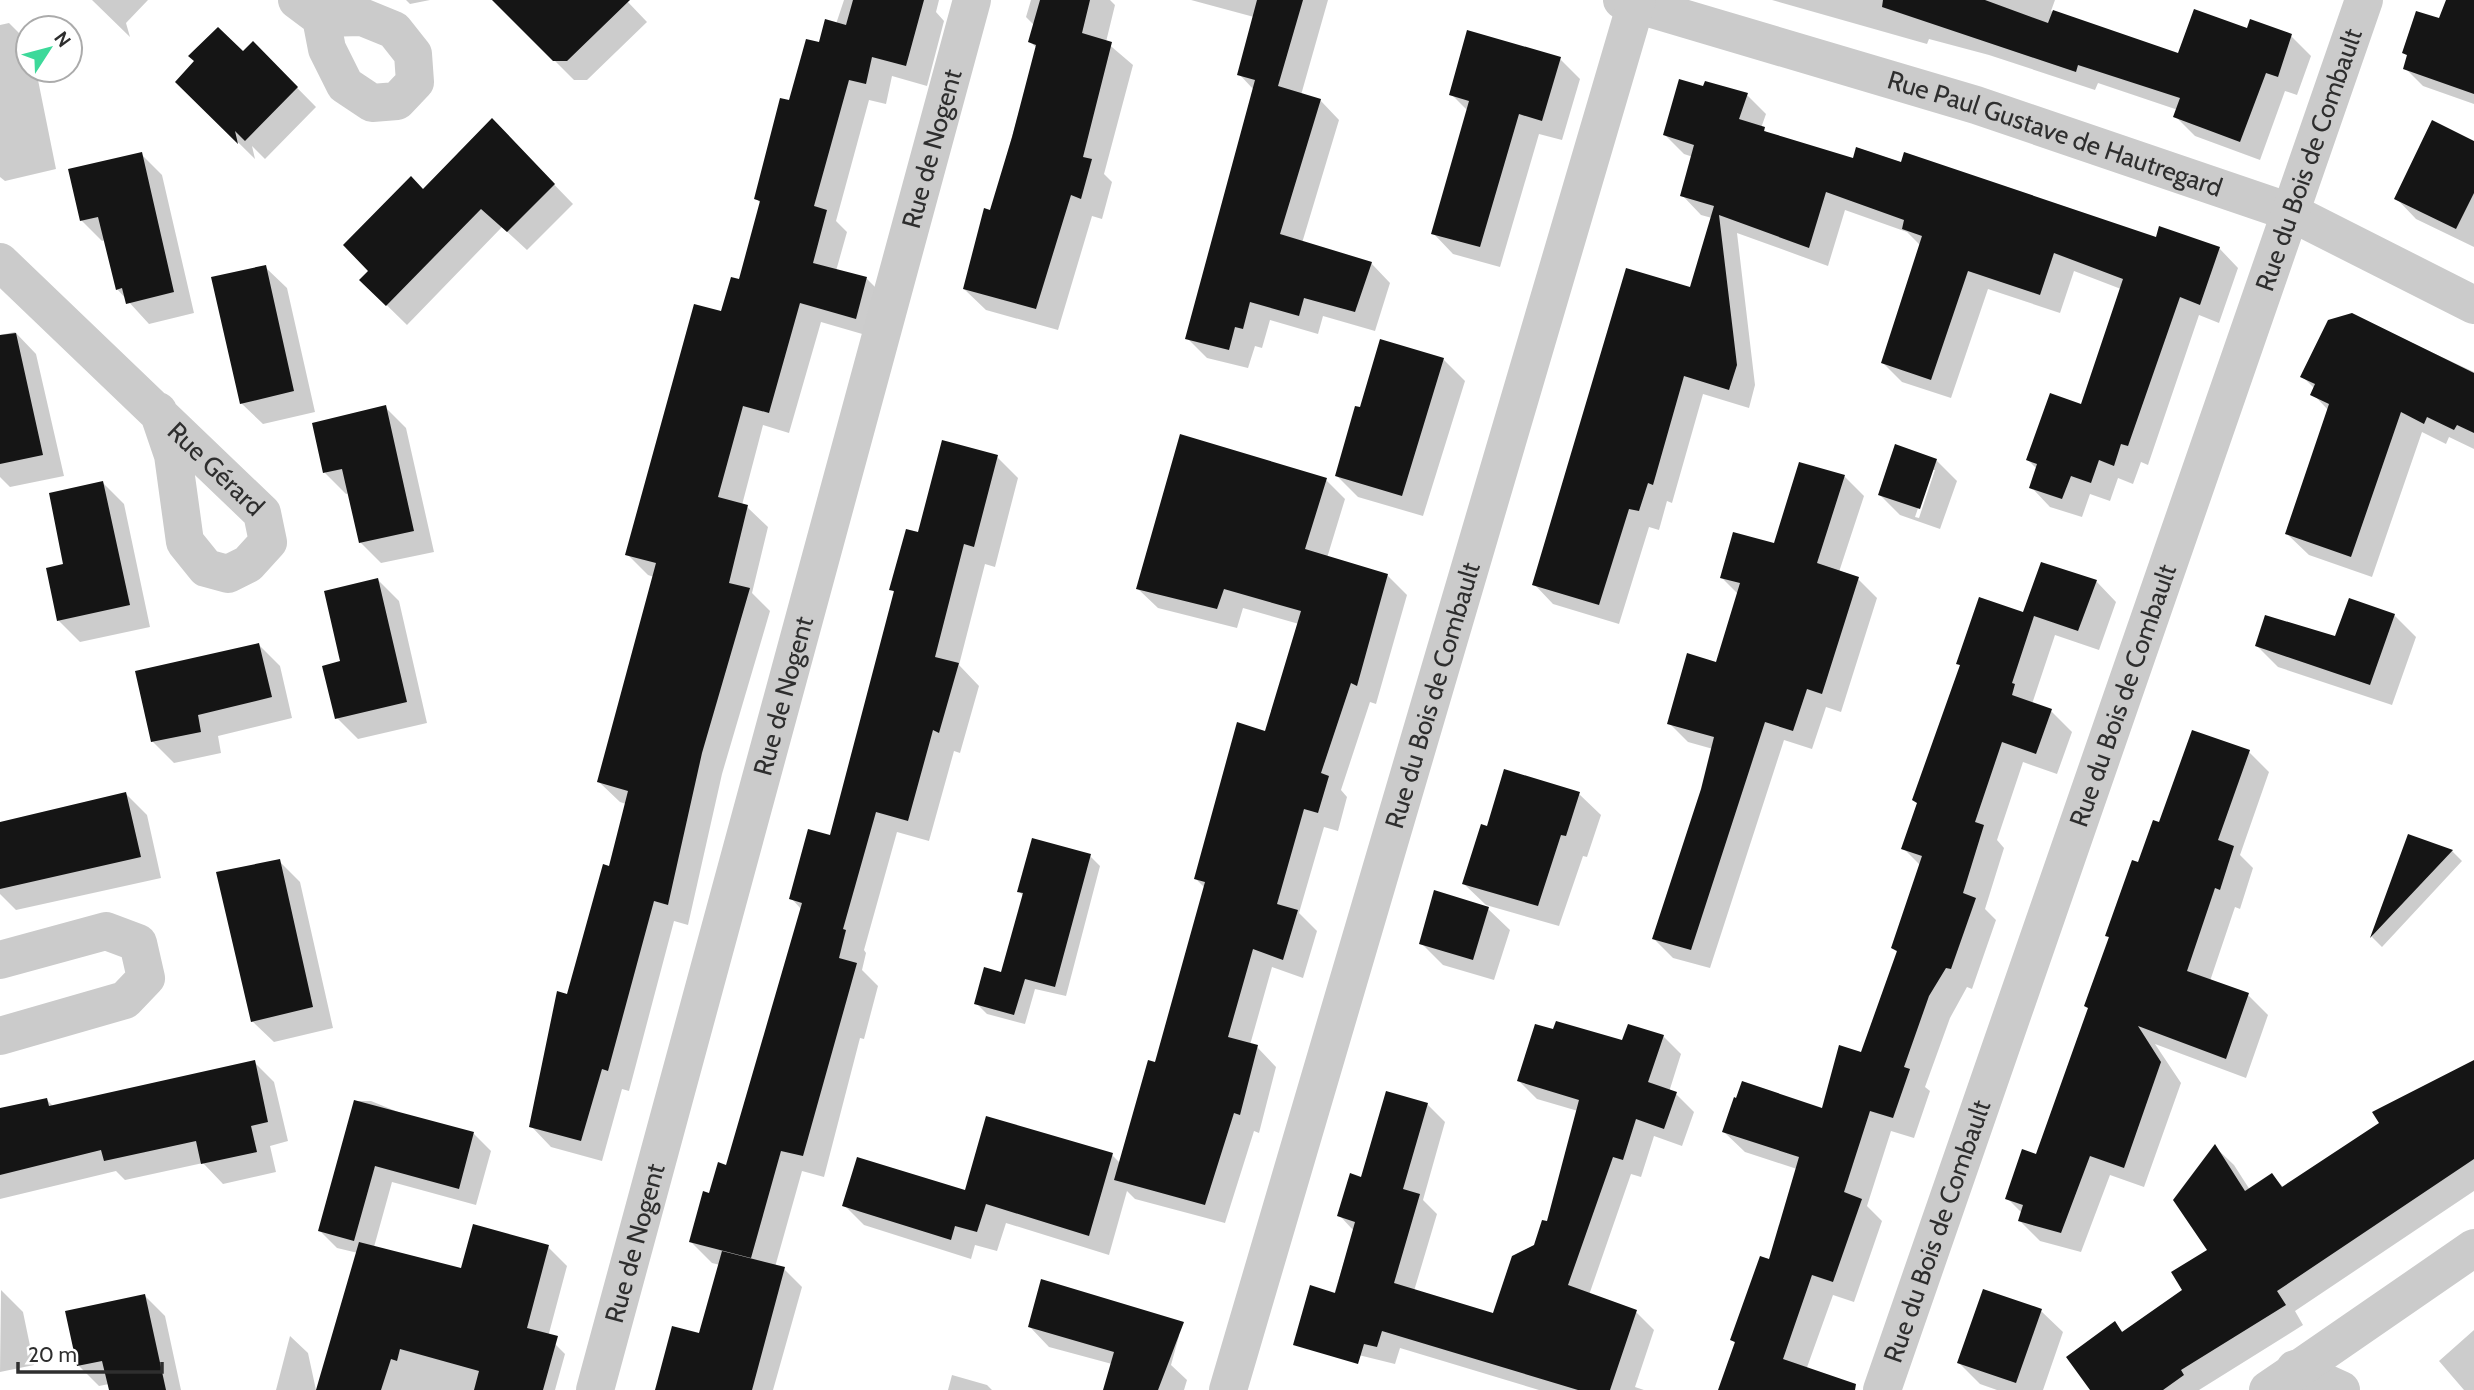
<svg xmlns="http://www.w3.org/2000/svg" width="2474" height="1390" font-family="Cabin,sans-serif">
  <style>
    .shadow { fill: #0003; fill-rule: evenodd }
    .building { fill: #151515 }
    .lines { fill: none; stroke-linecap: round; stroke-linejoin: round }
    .minor { stroke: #cbcbcb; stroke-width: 38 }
    .labels { text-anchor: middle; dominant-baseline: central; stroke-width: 7; stroke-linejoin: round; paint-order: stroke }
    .street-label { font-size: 26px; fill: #2e2e2e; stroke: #fff }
  </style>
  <rect width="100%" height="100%" fill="#fff"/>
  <path class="shadow" d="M92,0H148L126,23L130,37Z
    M406,0H430L410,4Z
    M526,0H626L647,22L587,80H574L510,16Z
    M844,0H939L936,12L944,21L927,86L892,76L886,104L869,100L836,221L847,232L836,271L867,279L887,299L876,338L821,322L789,433L763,425L742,505L747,507L768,527L752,593L770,611L722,774L688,925L674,921L629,1091L622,1089L602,1161L551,1147L531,1126L568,996L611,868L626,804L620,802L599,782L654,577L648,575L627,554L696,306L722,313L741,282L761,204L756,198L790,102L821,45L836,24Z
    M1031,0H1110L1115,5L1106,42L1133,65L1104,174L1112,182L1102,219L1092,216L1058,330L986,310L964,289L991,212L1037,48L1030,42L1035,26L1026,17Z
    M1191,0H1328L1301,95L1320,100L1339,120L1302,243L1371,263L1390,283L1375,331L1323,316L1318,334L1270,320L1262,348L1255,346L1248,368L1207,358L1187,338L1254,90L1239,74L1254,17Z
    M1772,0H2055L2051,11L2179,55L2248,30L2291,36L2311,56L2297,95L2285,91L2260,160L2195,136L2175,116L2178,110L2098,83L2095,90L1989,55L1929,39L1927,44Z
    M2448,0L2474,4V104L2423,86L2405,68L2409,57L2404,53L2440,20Z
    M9,23L28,42V70H36L56,169L5,181L0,177V25Z
    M253,43L316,107L265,159L252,146L255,159L177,82L243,53Z
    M1560,59L1580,79L1562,140L1539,134L1500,267L1453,254L1433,233L1468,111L1451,94Z
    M1747,95L1766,114L1761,128L1769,134L1854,161L2157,239L2219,248L2238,268L2219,323L2199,315L2148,465L2141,462L2133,484L2118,478L2110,501L2090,494L2082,517L2050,507L2031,487L2037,469L2028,460L2082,406L2121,289L2074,271L2060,313L1988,289L1951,398L1902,382L1883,363L1921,246L1907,232L1845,210L1828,266L1737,233L1755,385L1749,408L1703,394L1672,503L1667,501L1659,530L1649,527L1619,624L1553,604L1534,584L1692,289L1712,218L1701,215L1682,195L1693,157L1684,154L1665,135Z
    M511,140L573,204L527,250L502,227L407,325L361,280L371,271L424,191Z
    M2474,143V247L2416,219L2396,198Z
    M141,154L162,175L194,313L149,324L117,289L105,240L102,241L81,220Z
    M265,267L287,288L315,412L263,424L241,403Z
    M2352,315L2474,372V449L2449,437L2446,444L2422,432L2372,577L2309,555L2287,534L2329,411L2313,394L2315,389L2302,376Z
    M15,332L36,354L64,476L10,487L0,477V335Z
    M1443,359L1465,381L1423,516L1358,497L1337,476L1362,409Z
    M385,407L406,428L434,552L381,563L360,542L349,493L346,494L325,473Z
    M997,457L1018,478L995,567L985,564L959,665L979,686L960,753L954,751L929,841L897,832L864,950L866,953L862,970L878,986L864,1039L860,1038L824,1177L802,1171L775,1267L784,1269L802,1287L773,1390H657L701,1335L720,1265L712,1263L691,1242L727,1167L802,910L791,898L831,837L895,593L891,589L919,534Z
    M1936,460L1957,481L1940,529L1900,515L1880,495ZM1931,470H1935L1919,518L1915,517Z
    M1800,464L1845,477L1864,496L1839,572L1858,579L1877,598L1841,712L1826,707L1812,749L1784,740L1710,968L1673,958L1654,939L1703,789L1713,749L1688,742L1669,723L1718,664L1738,594L1722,578L1775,545Z
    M1326,480L1345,499L1327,558L1387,575L1407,595L1376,704L1370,702L1341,790L1347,797L1338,831L1324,827L1299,913L1317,931L1303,978L1272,967L1250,1045L1257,1047L1276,1067L1259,1133L1254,1131L1225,1223L1135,1199L1127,1191L1109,1255L1006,1223L997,1251L975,1245L971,1259L864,1225L844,1205L966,1192L1112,1155L1120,1163L1156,1065L1205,888L1196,879L1267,733L1299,624L1243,608L1237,628L1158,608L1138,589Z
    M103,483L124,504L150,627L80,642L59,621L66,565Z
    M378,580L399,601L427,723L358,739L337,718L342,663Z
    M2096,581L2116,602L2099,650L2055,635L2032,704L2051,711L2072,732L2057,774L2023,762L1997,840L2004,848L1985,909L1996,920L1972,989L1967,987L1950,1018L1925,1087L1930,1091L1914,1138L1891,1131L1867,1206L1882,1221L1854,1302L1833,1295L1805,1373L1818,1390H1720L1736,1344L1732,1340L1770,1262L1797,1169L1745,1152L1724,1132L1823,1111L1862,1055L1898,953L1893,948L1920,865L1903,848L1961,666L1958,663L2024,614Z
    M2394,615L2416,637L2392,705L2278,667L2257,646L2336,638Z
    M259,645L280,666L292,718L218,736L221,753L174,763L152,741Z
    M2249,752L2269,772L2240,855L2253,868L2240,909L2235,907L2210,981L2248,995L2268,1015L2246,1078L2155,1044L2181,1083L2144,1187L2110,1175L2081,1252L2040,1241L2020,1221L2022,1213L2007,1198L2037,1156L2090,1009L2110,939L2107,936L2160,824Z
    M126,794L147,815L161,878L16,910L0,894V823Z
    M1579,794L1601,815L1587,857L1583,856L1559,926L1486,905L1464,884L1488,828Z
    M2409,836L2452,851L2462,861L2382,947L2372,937Z
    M1090,856L1100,866L1066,996L1035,989L1025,1024L987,1014L976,1003L1003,975L1024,897L1019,891Z
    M279,861L300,882L333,1028L274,1042L252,1021Z
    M1488,909L1510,930L1494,980L1443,965L1421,943Z
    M1663,1036L1681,1054L1669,1092L1676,1094L1694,1112L1682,1146L1654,1136L1641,1177L1631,1174L1589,1295L1636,1312L1654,1330L1635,1387L1644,1390H1539L1400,1348L1395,1364L1318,1345L1354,1231L1339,1215L1363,1179L1427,1104L1445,1122L1423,1200L1437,1214L1414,1291L1495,1315L1548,1224L1578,1111L1537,1099L1519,1081L1623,1042Z
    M254,1062L274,1082L288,1141L270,1146L276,1172L223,1184L203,1163L125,1180L116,1171L0,1199V1110L47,1100L54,1107Z
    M2474,1082V1191L2295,1311L2303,1325L2199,1390H2092L2115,1324L2124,1333L2185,1290L2209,1250L2215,1147L2234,1165L2250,1190L2272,1175L2284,1188Z
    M355,1101H371L408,1116L474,1134L491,1151L476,1205L392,1182L374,1247L462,1270L548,1247L567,1266L548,1337L565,1354L555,1390H318L358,1253L337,1248L320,1231Z
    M1,1290L23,1312L34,1365L0,1372Z
    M145,1296L165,1316L181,1390H110L109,1384L99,1386L79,1366Z
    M2041,1311L2063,1332L2043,1390H1997L1980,1384L1959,1363Z
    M1160,1316L1179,1336L1171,1365L1187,1380L1184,1390H1105L1112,1364L1049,1347L1030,1327Z
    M2474,1330V1390H2464L2439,1361Z
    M290,1336L308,1353L316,1390H276Z
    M952,1375L987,1385L992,1390H948Z"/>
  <path class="building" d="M492,0H630L567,61H553Z
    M853,0H924L906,66L872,57L866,84L849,80L814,206L827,210L813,263L867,277L856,319L800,303L769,413L743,406L718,497L748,505L729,583L750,588L702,753L668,905L654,901L608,1071L602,1069L581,1141L529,1127L557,991L567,994L603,864L609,866L628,791L597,782L656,563L625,555L694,304L721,311L731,277L739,279L760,201L754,199L780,98L789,100L806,39L819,42L825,19L846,25Z
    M1040,0H1090L1082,33L1112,42L1083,157L1092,159L1081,199L1071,195L1036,309L963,289L984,208L990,210L1012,137L1036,45L1028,42Z
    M1257,0H1303L1278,86L1321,99L1280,234L1372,262L1355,312L1304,298L1299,316L1250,302L1243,329L1235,327L1229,350L1185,339L1255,80L1237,75Z
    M1883,0H1985L2048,23L2053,10L2178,53L2194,9L2247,28L2250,19L2292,34L2278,77L2266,73L2240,142L2173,117L2180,98L2078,65L2076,72L1882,7Z
    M2446,0H2474V94L2403,69L2407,55L2402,53L2416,11L2439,18Z
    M218,27L243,51L253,41L298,87L245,141L235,131L238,144L175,82L194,61L188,56Z
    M1467,30L1561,57L1542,121L1519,114L1480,247L1431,234L1469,101L1449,95Z
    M1679,79L1703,86L1705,81L1748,93L1739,119L1765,127L1764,131L1853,158L1856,147L1901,162L1904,152L2156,237L2159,226L2220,247L2200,305L2180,297L2128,446L2121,444L2114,466L2099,460L2091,483L2071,476L2062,499L2029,488L2037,464L2026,460L2050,393L2081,404L2123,279L2054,253L2040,295L1968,271L1931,380L1881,363L1922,236L1902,229L1904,220L1826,192L1809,248L1719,215L1737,365L1729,390L1684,376L1653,485L1648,483L1639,511L1629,509L1599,605L1532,585L1626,268L1690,287L1714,206L1680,196L1694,145L1663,135Z
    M492,118L555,184L507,232L481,209L386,306L359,280L368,271L343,245L411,176L423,189Z
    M2432,120L2474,141V193L2456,229L2394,199Z
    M142,152L174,292L126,304L122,288L116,290L98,217L80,221L68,169Z
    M266,265L294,391L240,404L211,277Z
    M2352,313L2474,373V433L2457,425L2454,430L2427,417L2424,424L2401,412L2351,557L2285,534L2329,404L2310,395L2315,384L2300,377L2328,320Z
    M16,333L43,455L0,464V335Z
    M1380,339L1444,358L1402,496L1335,476L1355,406L1360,407Z
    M386,405L414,531L359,543L342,469L323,473L312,423Z
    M1180,434L1327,478L1305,549L1388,574L1357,686L1351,683L1321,773L1329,776L1318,813L1304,809L1277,904L1298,910L1283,960L1253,949L1228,1037L1258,1045L1240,1115L1234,1113L1205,1205L1114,1180L1148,1060L1155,1062L1205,882L1194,879L1237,722L1265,731L1301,611L1224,589L1217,609L1136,589Z
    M942,440L998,455L974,547L964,544L935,657L959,663L939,733L933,730L908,821L876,812L843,929L846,930L839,958L857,963L803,1156L781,1151L751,1258L689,1242L703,1191L709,1193L718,1162L726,1165L802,903L789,899L808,829L830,835L894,591L889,590L906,529L918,532Z
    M1895,444L1937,459L1920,509L1878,495Z
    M1799,462L1845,475L1817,563L1859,577L1822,694L1807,689L1793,731L1765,722L1691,950L1652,939L1701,789L1714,737L1667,724L1687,653L1716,662L1740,583L1720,578L1733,532L1774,543Z
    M103,481L130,605L57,621L46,568L63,564L49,493Z
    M2041,562L2097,580L2078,631L2034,616L2012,683L2015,684L2012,695L2052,709L2036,754L2002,742L1975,822L1984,825L1963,893L1976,898L1951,969L1946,968L1929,996L1904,1067L1910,1069L1893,1118L1870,1111L1844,1192L1862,1199L1833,1282L1812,1275L1783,1359L1856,1384L1855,1390H1718L1735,1342L1730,1340L1760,1256L1769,1259L1799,1157L1722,1132L1734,1097L1736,1098L1742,1081L1822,1108L1839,1045L1861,1052L1897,951L1891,948L1922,856L1901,849L1917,803L1912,800L1960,665L1956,664L1979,597L2023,612Z
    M378,578L407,702L335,719L322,666L340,661L324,591Z
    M2349,598L2395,614L2370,685L2255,646L2265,615L2335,636Z
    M259,643L272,697L198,715L201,732L151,742L135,671Z
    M2192,730L2250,750L2218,840L2234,846L2220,890L2215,888L2187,971L2249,993L2226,1059L2138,1026L2161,1062L2124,1168L2090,1156L2061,1233L2018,1221L2023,1205L2005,1199L2022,1149L2036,1154L2088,1008L2084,1006L2109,937L2105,936L2132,860L2138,862L2153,820L2159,822Z
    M1504,769L1580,792L1566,836L1561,835L1538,906L1462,884L1481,824L1487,826Z
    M126,792L141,857L0,889V822Z
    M2408,834L2453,850L2370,938Z
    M1032,838L1091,854L1055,987L1025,979L1014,1015L974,1004L984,967L1001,972L1023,893L1017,892Z
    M280,859L313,1007L251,1022L216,872Z
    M1434,890L1489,907L1473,960L1419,944Z
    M1556,1021L1622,1040L1628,1024L1664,1035L1648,1082L1677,1092L1664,1129L1636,1119L1623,1160L1613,1157L1568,1285L1637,1310L1610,1390H1578L1382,1331L1377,1347L1364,1344L1358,1364L1293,1345L1310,1285L1335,1293L1355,1222L1337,1216L1350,1173L1361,1177L1386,1091L1428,1103L1403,1189L1420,1194L1394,1283L1493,1313L1512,1256L1534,1245L1542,1220L1547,1221L1579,1100L1517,1081L1535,1024L1553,1029Z
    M255,1060L268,1122L251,1126L257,1152L201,1164L196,1141L104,1161L101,1150L0,1175V1108L47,1098L49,1106Z
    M2474,1060V1159L2277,1291L2286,1305L2181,1370L2184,1375L2163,1390H2090L2066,1357L2115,1321L2122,1332L2182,1290L2171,1272L2207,1250L2173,1200L2215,1144L2245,1191L2272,1173L2282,1187L2379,1123L2372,1112Z
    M354,1100L474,1132L459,1189L375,1166L354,1241L318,1231Z
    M986,1116L1113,1153L1089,1236L986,1204L977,1232L955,1226L951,1240L842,1206L857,1157L965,1190Z
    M473,1224L549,1245L527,1328L558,1336L543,1390H474L479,1371L400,1349L397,1361L391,1359L381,1390H316L359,1242L461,1268Z
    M722,1251L785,1267L752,1390H655L672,1326L699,1333Z
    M1041,1279L1184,1322L1158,1390H1103L1114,1352L1028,1327Z
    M1983,1289L2042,1309L2016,1383L1957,1363Z
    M145,1294L166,1390H109L102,1361L77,1366L65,1311Z"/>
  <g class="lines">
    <g class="minor">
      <path d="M297,0L321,18L362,17L394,30L413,54L415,82L397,101L372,103L345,85L327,49L321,18"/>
      <path id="s1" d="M1622,0L1976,105L2290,212L2474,305"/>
      <path id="s2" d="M0,262L262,513L268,542L248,564L228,574L206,568L185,542L173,455L158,411"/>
      <path d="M0,960L106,931L138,943L146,978L125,1000L0,1036"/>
      <path d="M2295,1369L2341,1390"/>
      <path id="s3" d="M595,1390L972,0"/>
      <path id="s4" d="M1228,1390L1637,0"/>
      <path id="s5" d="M1882,1390L2364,0"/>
      <path d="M2268,1390L2474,1248"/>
    </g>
  </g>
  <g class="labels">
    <g class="street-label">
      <text stroke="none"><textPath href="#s1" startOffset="453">Rue Paul Gustave de Hautregard</textPath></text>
      <text stroke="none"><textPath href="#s3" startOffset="1286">Rue de Nogent</textPath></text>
      <text stroke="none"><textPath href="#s5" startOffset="1302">Rue du Bois de Combault</textPath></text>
      <text stroke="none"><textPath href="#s2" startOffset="299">Rue Gérard</textPath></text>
      <text stroke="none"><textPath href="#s3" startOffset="719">Rue de Nogent</textPath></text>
      <text stroke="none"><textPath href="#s4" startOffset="724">Rue du Bois de Combault</textPath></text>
      <text stroke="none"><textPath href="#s5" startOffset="735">Rue du Bois de Combault</textPath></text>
      <text stroke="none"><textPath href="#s5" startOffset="168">Rue du Bois de Combault</textPath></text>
      <text stroke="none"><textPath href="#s3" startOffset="152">Rue de Nogent</textPath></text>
    </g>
  </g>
  <g transform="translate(49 49) rotate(54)"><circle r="33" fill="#ffffff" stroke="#ababab" stroke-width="2"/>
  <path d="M0-5L12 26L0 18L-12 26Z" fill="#3dd99a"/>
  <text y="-10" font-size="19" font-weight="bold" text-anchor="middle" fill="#2e2e2e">N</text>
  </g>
  <path d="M18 1362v10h144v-10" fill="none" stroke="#2e2e2e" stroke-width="3.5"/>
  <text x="28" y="1362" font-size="21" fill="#2e2e2e" stroke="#ffffff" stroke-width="5" paint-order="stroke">20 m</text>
</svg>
